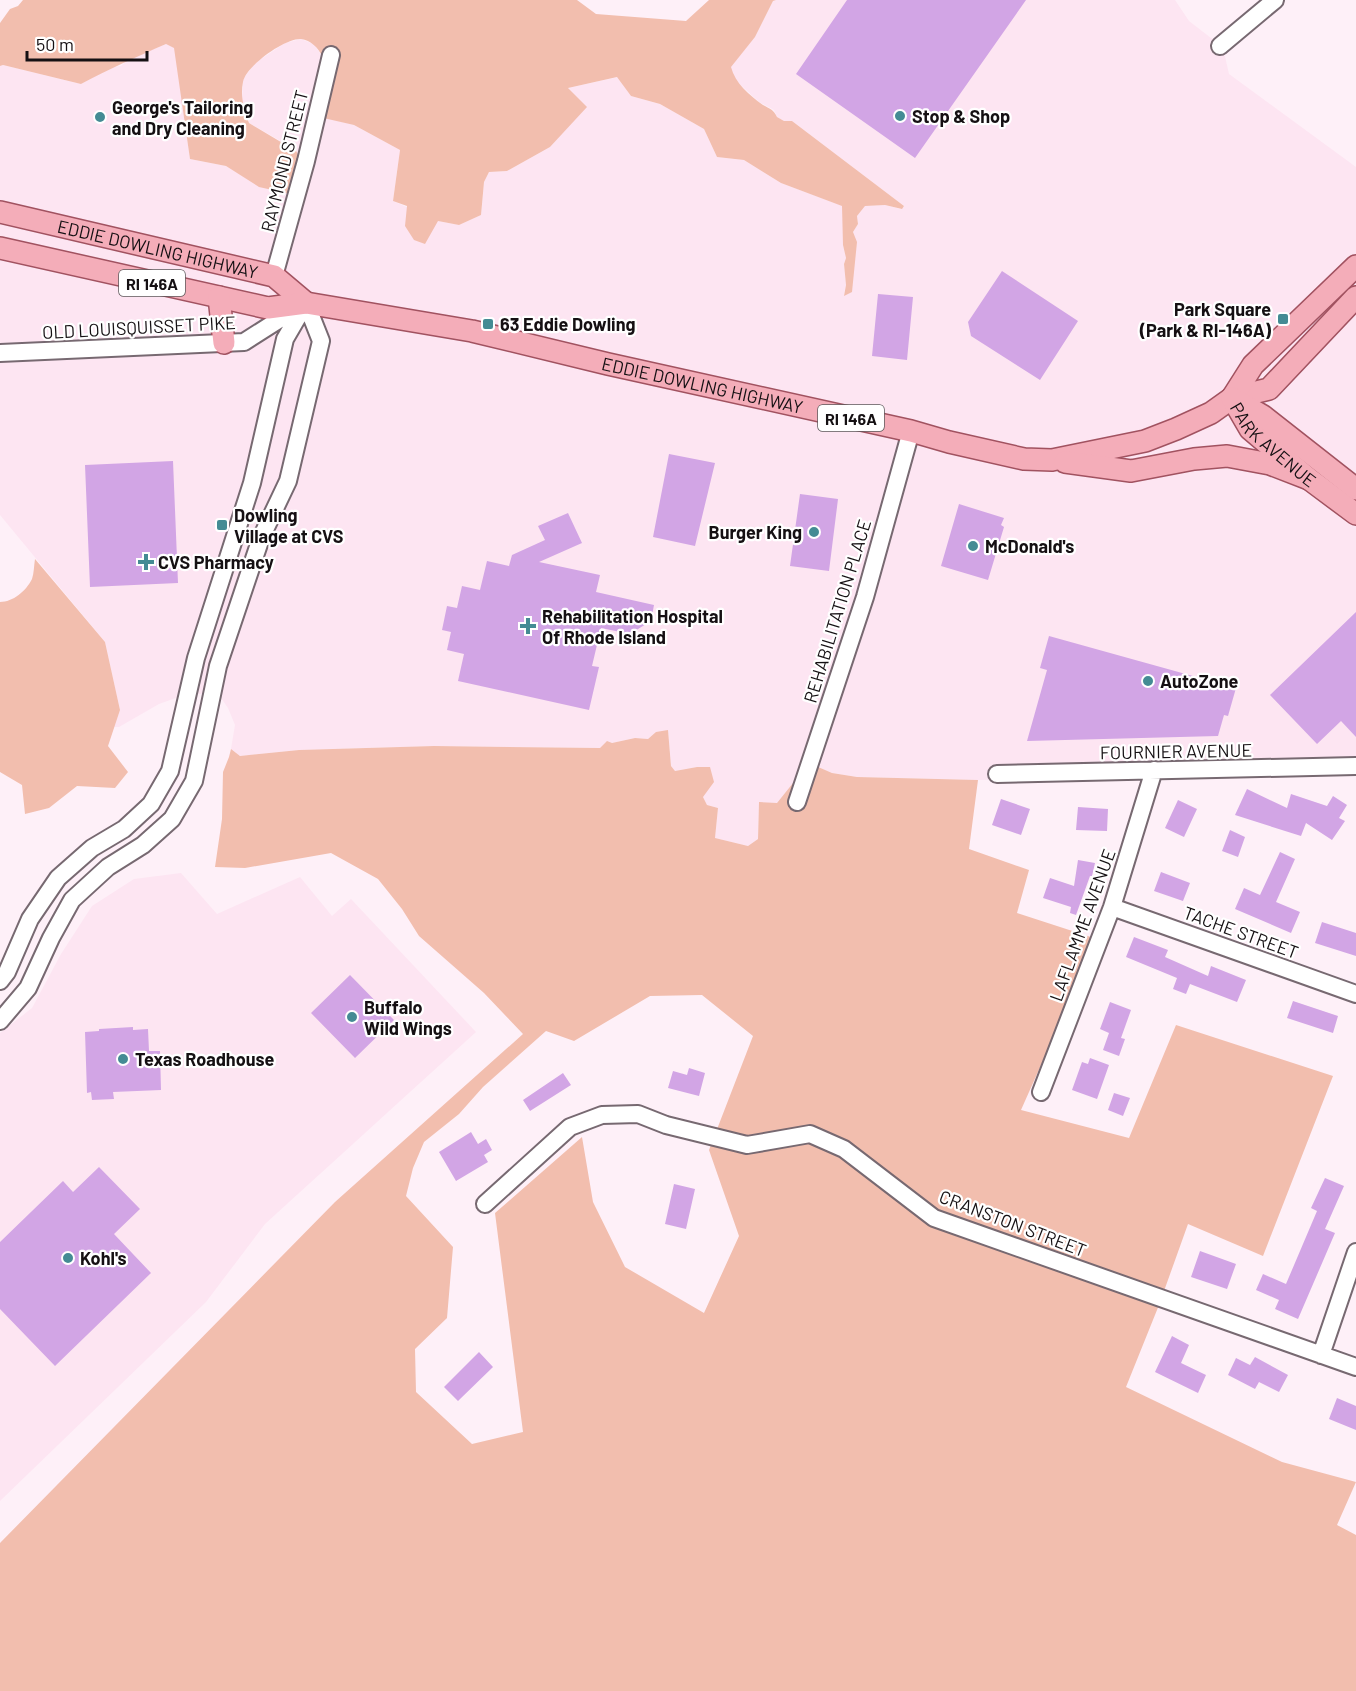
<svg xmlns="http://www.w3.org/2000/svg" width="1356" height="1691" font-family="Barlow,sans-serif">
  <style>
    .built { fill: #fde5f2 }
    .green { fill: #f2beae; fill-rule: evenodd }
    .building { fill: #d2a5e5 }
    .lines { fill: none; stroke-linecap: round; stroke-linejoin: round }
    .minor-casing { stroke: #776971; stroke-width: 20 }
    .major-casing { stroke: #a15260; stroke-width: 24 }
    .minor { stroke: #fff; stroke-width: 16 }
    .major { stroke: #f4adb9; stroke-width: 21 }
    .poi-dot { fill: #448b94; stroke: #fff; stroke-width: 2 }
    .labels { text-anchor: middle; dominant-baseline: central; stroke-width: 4.5; stroke-linejoin: round; paint-order: stroke }
    .shield { fill: #fff; stroke: #5b585a; stroke-width: 1.5 }
    .shield-label { font-size: 16px; font-weight: bold; fill: #151013 }
    .poi-label { font-size: 18px; font-weight: bold; fill: #151013; stroke: #fff; text-anchor: start }
    .street-label { font-size: 18px; fill: #151013; stroke: #fff }
  </style>
  <rect width="100%" height="100%" fill="#fef0f8"/>
  <path class="built" d="M776,0H1175L1189,21L1211,38L1222,43L1229,74L1356,167V773L978,780L857,777L832,773L809,763L777,803H759L758,839L748,846L715,838L718,808L707,805L703,797L697,767L675,771L671,766L668,731L656,733L648,739L635,738L612,743L601,748L434,746L299,750L240,756L231,749L235,725L228,708L219,695L203,694H187L159,704L119,727H114L120,710L105,642L0,515V66L3,65L81,84L111,67L121,66L127,60L166,44L175,48L190,159L226,166L259,186L295,195L296,150L249,123L242,101L243,79L255,63L285,43L301,39L314,44L323,58L319,116L354,125L400,150L393,201L438,221L459,225L481,215L484,182L489,172L507,171L550,147L586,107L568,88L618,77L631,96L660,104L704,129L717,157L744,160L781,183L843,206V245L846,258L844,264L846,285L844,295L852,291L853,232L858,224L857,216L865,206L885,205L901,209L904,206L792,121H784L777,117L774,110L759,102L734,79L730,67L755,37L773,1Z
    M181,873L217,914L300,877L332,916L351,899L476,1032L265,1224L206,1302L0,1501V1033L32,1008L61,954L92,906L134,879Z"/>
  <path class="green" d="M23,0H577L596,14L686,21L709,0H776L773,1L755,37L731,67C735,83 749,95 763,105C770,109 773,109 777,117L784,121H792L904,206L902,209L885,205L865,206L857,216L858,224L853,232L857,242L852,292L844,296L846,285L844,264L846,258L843,245L842,206L781,183L744,160L717,157L704,129L660,104L631,96L617,77L568,88L587,107L550,147L507,171L489,172L484,182L481,215L459,225L438,221L425,244L414,240L405,226L407,206L393,201L400,150L354,125L319,117C320,105 325,65 322,56C318,48 311,40 301,39C285,38 246,66 243,82C240,96 244,109 249,123L296,151L305,165L295,195L259,187L226,166L190,159L174,48L166,44C136,57 109,69 81,84L3,65L0,66V23L10,9L18,6Z
    M35,559L105,642L120,710L108,746L128,772L115,788L77,786L49,808L25,814L22,785L0,772V602C13,602 26,591 32,579C34,573 34,565 35,559Z
    M668,730L671,766L675,771L697,767H710L714,782L703,797L707,805L718,808L715,838L748,846L758,839L759,802L777,803L809,763L832,773L857,777L978,780L969,849L1029,870L1017,913L1097,939L1021,1110L1129,1138L1176,1025L1333,1076L1263,1256L1188,1224L1159,1305L1126,1387L1282,1462L1356,1482L1337,1525L1356,1535V1691H0V1543L335,1202L523,1034L484,993L419,936L402,909L378,879L331,853L245,868L215,867L222,819L223,772L229,757L231,749L240,756L299,750L434,746L600,748L607,741L612,743L635,738L648,739L656,732ZM702,995L753,1036L709,1150L739,1236L704,1313L625,1267L593,1202L582,1137L495,1213L523,1432L472,1444L416,1392L415,1349L447,1318L453,1247L406,1196L413,1168L424,1142L459,1114L483,1087L546,1031L574,1041L650,996Z"/>
  <path class="building" d="M847,0H1026L915,158L796,74Z
    M1002,271L1078,321L1040,380L971,336L968,322Z
    M878,294L913,297L907,360L872,356Z
    M669,454L715,463L695,546L653,537Z
    M173,461L178,583L90,587L85,465Z
    M800,494L838,499L829,571L790,566Z
    M959,504L1004,518L1001,525L1004,527L988,580L941,566Z
    M568,513L582,543L539,562L600,575L596,592L654,605L651,621L630,634L601,628L592,666L599,667L589,710L458,681L464,654L447,650L451,632L442,630L447,606L457,608L462,586L480,590L487,561L509,566L512,555L545,540L538,526Z
    M1356,612V737L1341,721L1317,744L1270,695Z
    M1049,636L1236,688L1228,716L1224,715L1218,736L1027,741L1047,670L1040,668Z
    M1247,789L1287,808L1291,794L1327,806L1333,796L1347,805L1339,818L1345,821L1332,840L1306,823L1301,836L1235,815Z
    M1001,799L1030,809L1021,835L992,825Z
    M1178,800L1197,809L1184,837L1165,828Z
    M1078,807L1108,809L1107,831L1076,830Z
    M1230,830L1245,837L1238,857L1222,851Z
    M1280,852L1295,859L1276,902L1300,912L1291,933L1235,909L1244,888L1260,895Z
    M1078,860L1095,863L1092,876H1090L1076,915L1070,913L1071,907L1043,898L1050,878L1074,886Z
    M1161,872L1190,883L1183,901L1154,891Z
    M1322,922L1356,933V956L1315,943Z
    M1134,937L1168,950L1165,957L1208,976L1211,966L1246,980L1237,1002L1190,984L1186,994L1173,989L1177,978L1126,957Z
    M350,975L394,1020L355,1058L311,1013Z
    M1293,1001L1338,1016L1333,1033L1287,1018Z
    M1110,1002L1131,1010L1121,1038L1125,1039L1119,1056L1103,1050L1109,1033L1100,1029Z
    M133,1027V1030L148,1029L149,1051H160L161,1090L113,1092L114,1099L92,1100L91,1092L87,1093L85,1032L99,1031V1029Z
    M1090,1058L1109,1065L1097,1099L1072,1090L1082,1062L1088,1064Z
    M689,1068L705,1073L699,1096L668,1088L673,1071L687,1075Z
    M563,1073L571,1085L530,1111L523,1100Z
    M1114,1093L1130,1098L1123,1116L1108,1110Z
    M471,1132L478,1144L486,1139L492,1150L484,1155L488,1162L456,1181L439,1152Z
    M99,1167L140,1209L114,1234L151,1273L55,1366L0,1309V1242L63,1181L73,1192Z
    M1325,1178L1344,1186L1325,1229L1335,1233L1298,1319L1275,1309L1279,1300L1256,1290L1263,1274L1286,1284L1317,1211L1311,1208Z
    M674,1184L695,1189L686,1229L665,1224Z
    M1200,1251L1236,1264L1227,1289L1191,1277Z
    M1172,1336L1189,1345L1181,1363L1206,1375L1198,1393L1155,1372Z
    M479,1352L493,1367L458,1401L444,1387Z
    M1255,1357L1288,1375L1279,1392L1259,1382L1255,1389L1228,1375L1236,1358L1250,1365Z
    M1337,1398L1356,1406V1430L1329,1419Z"/>
  <g class="lines">
    <defs>
      <path id="minor" d="M1220,46L1275,0
        M274,276L306,161L331,55
        M0,353L244,342L302,305
        M997,774L1356,766
        M797,802L865,597L911,431
        M1112,907L1356,994
        M0,981L7,972L30,919L58,878L92,848L124,829L151,804L170,771L196,658L252,483L285,339L306,303
        M0,1021L28,988L51,938L72,900L108,867L143,845L172,819L194,781L218,666L261,538L288,481L321,341L306,303
        M1041,1092L1112,907L1154,770
        M485,1204L570,1127L602,1115L638,1114L666,1125L747,1145L810,1134L844,1149L934,1218L1356,1367
        M1321,1355L1356,1252"/>
      <g id="major">
        <path id="s1" d="M0,212L274,276L306,303"/>
        <path id="s2" d="M0,248L268,308L306,303L472,331L608,364L911,431L949,442L1024,459L1052,460L1145,441L1176,429L1211,413L1232,398L1269,389L1356,297"/>
        <path d="M219,297L224,343"/>
        <path d="M1232,398L1253,365L1356,266"/>
        <path id="s3" d="M1232,398L1250,429L1309,479L1356,514"/>
        <path d="M1232,398L1263,416L1356,489"/>
        <path d="M1065,462L1131,471L1194,459L1227,456L1270,464L1309,479"/>
      </g>
    </defs>
    <use href="#minor" class="minor-casing"/>
    <use href="#major" class="major-casing"/>
    <use href="#minor" class="minor"/>
    <use href="#major" class="major"/>
  </g>
  <g class="poi-dot">
    <circle cx="900" cy="116" r="6"/>
    <circle cx="100" cy="117" r="6"/>
    <rect x="1277" y="313" width="12" height="12" rx="3"/>
    <rect x="482" y="318" width="12" height="12" rx="3"/>
    <rect x="216" y="519" width="12" height="12" rx="3"/>
    <circle cx="814" cy="532" r="6"/>
    <circle cx="973" cy="546" r="6"/>
    <path d="M143 553h6v6h6v6h-6v6h-6v-6h-6v-6h6z"/>
    <path d="M525 617h6v6h6v6h-6v6h-6v-6h-6v-6h6z"/>
    <circle cx="1148" cy="681" r="6"/>
    <circle cx="352" cy="1017" r="6"/>
    <circle cx="123" cy="1059" r="6"/>
    <circle cx="68" cy="1258" r="6"/>
  </g>
  <g class="labels">
    <g class="shield">
      <rect x="119" y="270" width="66" height="26" rx="4.5"/>
      <rect x="818" y="405" width="66" height="26" rx="4.5"/>
    </g>
    <g class="shield-label">
      <text x="152" y="283">RI 146A</text>
      <text x="851" y="418">RI 146A</text>
    </g>
    <g class="poi-label">
      <text x="112" y="107">George's Tailoring<tspan x="112" dy="21">and Dry Cleaning</tspan></text>
      <text x="912" y="116">Stop &amp; Shop</text>
      <text x="1271" y="309" text-anchor="end">Park Square<tspan x="1271" dy="21">(Park &amp; RI-146A)</tspan></text>
      <text x="500" y="324">63 Eddie Dowling</text>
      <text x="234" y="515">Dowling<tspan x="234" dy="21">Village at CVS</tspan></text>
      <text x="802" y="532" text-anchor="end">Burger King</text>
      <text x="985" y="546">McDonald's</text>
      <text x="158" y="562">CVS Pharmacy</text>
      <text x="542" y="616">Rehabilitation Hospital<tspan x="542" dy="21">Of Rhode Island</tspan></text>
      <text x="1160" y="681">AutoZone</text>
      <text x="364" y="1007">Buffalo<tspan x="364" dy="21">Wild Wings</tspan></text>
      <text x="135" y="1059">Texas Roadhouse</text>
      <text x="80" y="1258">Kohl's</text>
    </g>
    <g class="street-label">
      <text transform="translate(284 161) rotate(-76)">RAYMOND STREET</text>
      <text stroke="none"><textPath href="#s1" startOffset="162">EDDIE DOWLING HIGHWAY</textPath></text>
      <text transform="translate(139 327) rotate(-3)">OLD LOUISQUISSET PIKE</text>
      <text stroke="none"><textPath href="#s2" startOffset="718">EDDIE DOWLING HIGHWAY</textPath></text>
      <text stroke="none"><textPath href="#s3" startOffset="63">PARK AVENUE</textPath></text>
      <text transform="translate(837 611) rotate(-73)">REHABILITATION PLACE</text>
      <text transform="translate(1176 751) rotate(-1)">FOURNIER AVENUE</text>
      <text transform="translate(1082 925) rotate(-70)">LAFLAMME AVENUE</text>
      <text transform="translate(1241 932) rotate(20)">TACHE STREET</text>
      <text transform="translate(1013 1223) rotate(21)">CRANSTON STREET</text>
    </g>
  </g>
  <path d="M27 51v9h120v-9" fill="none" stroke="#151013" stroke-width="3"/>
  <text x="36" y="51" font-size="18" fill="#151013" stroke="#ffffff" stroke-width="4.5" paint-order="stroke">50 m</text>
</svg>
